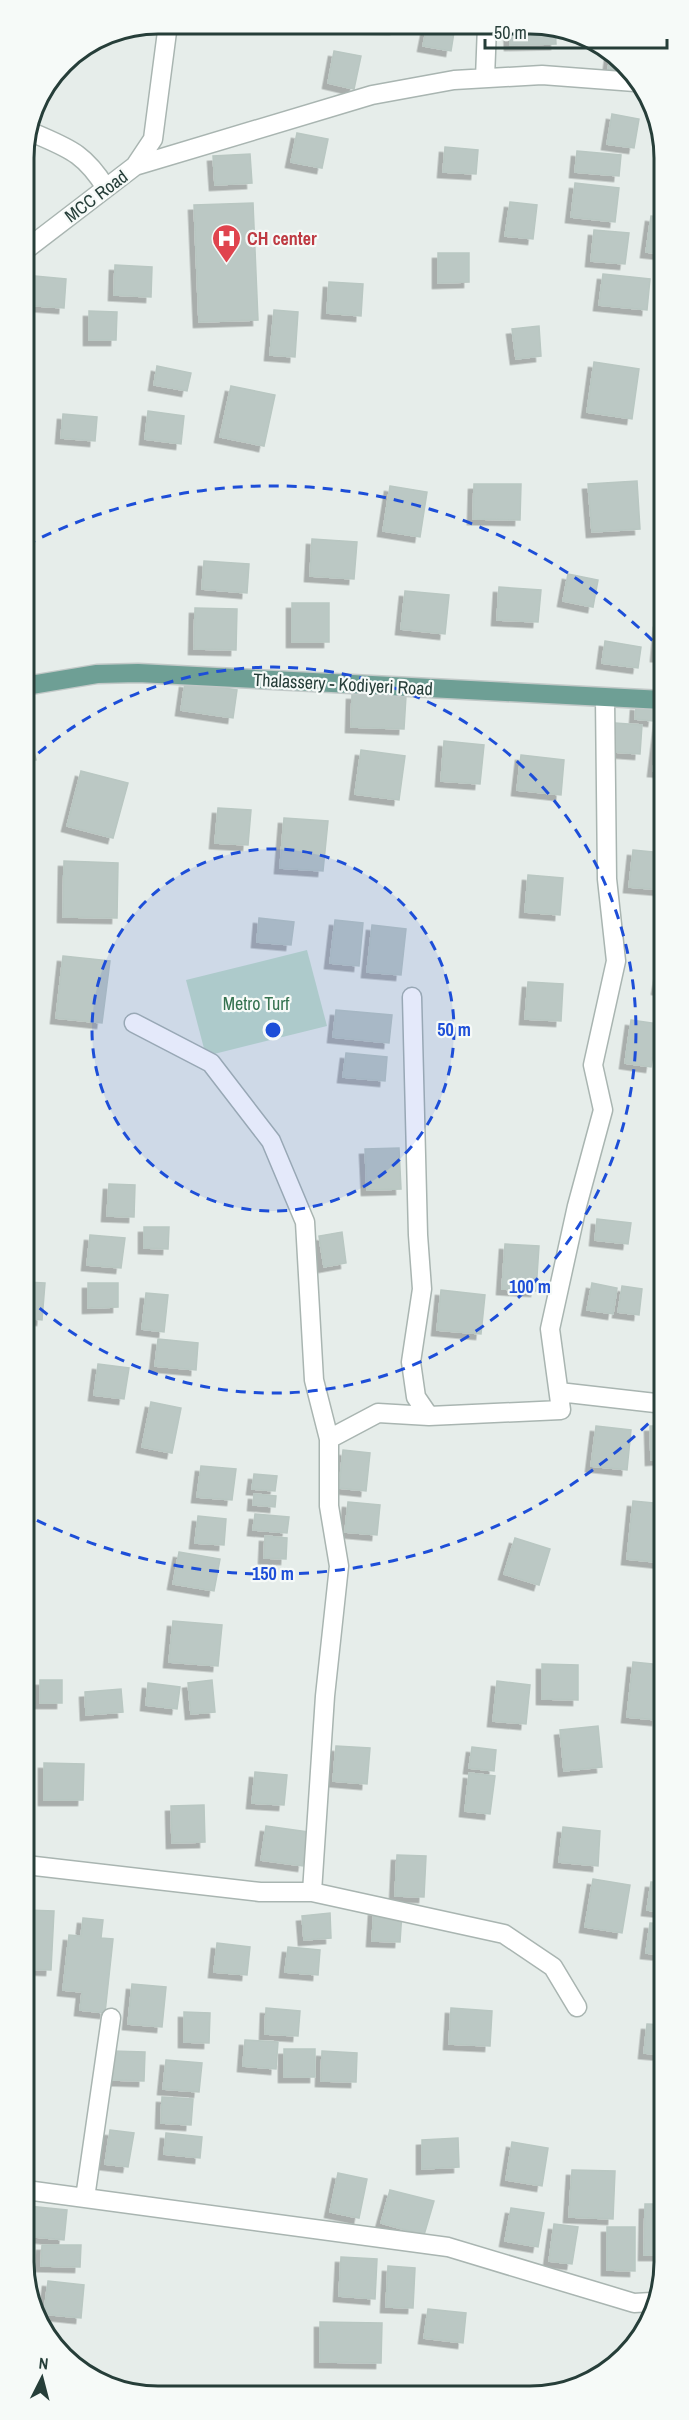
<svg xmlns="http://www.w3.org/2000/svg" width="689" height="2420" font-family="'Archivo Narrow',sans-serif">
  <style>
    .green { fill: #c1dcca }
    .building { fill: #bbc8c4; stroke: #b9c7c2; stroke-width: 1.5; filter: url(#shadow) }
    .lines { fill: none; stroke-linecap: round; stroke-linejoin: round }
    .minor-casing { stroke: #a9b5b1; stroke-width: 21 }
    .major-casing { stroke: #c2c9c8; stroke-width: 21 }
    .minor { stroke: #fff; stroke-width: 18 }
    .major { stroke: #6e9f95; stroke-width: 18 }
    .ring { fill: none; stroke: #1d4ed8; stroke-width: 3; stroke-dasharray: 10 8 }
    .labels { text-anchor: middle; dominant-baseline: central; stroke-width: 4.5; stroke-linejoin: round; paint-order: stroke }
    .street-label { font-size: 18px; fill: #263e39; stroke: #f6faf8 }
    .health-label { font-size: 18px; font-weight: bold; fill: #be3a42; stroke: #f6faf8; text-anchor: start }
    .park-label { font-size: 18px; fill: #34724f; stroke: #f6faf8 }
    .rim { fill: none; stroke: #263e39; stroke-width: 3 }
    .centre { fill: #1d4ed8; stroke: #f6faf8; stroke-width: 3 }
    .ring-label { font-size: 18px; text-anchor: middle; font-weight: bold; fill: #1d4ed8; stroke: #f6faf8; stroke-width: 4.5; stroke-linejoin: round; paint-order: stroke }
  </style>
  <defs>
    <filter id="shadow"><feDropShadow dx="-5.5" dy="5.5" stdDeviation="0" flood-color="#0004"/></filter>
  </defs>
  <rect width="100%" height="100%" fill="#e6edea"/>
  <path class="green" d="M307,950L327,1026L206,1056L186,980Z"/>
  <path class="building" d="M355,25L395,26V29L355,28Z
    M427,26H455L451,51L423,46Z
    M509,26L555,27L556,44L510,45Z
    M334,51L361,56L354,89L328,83Z
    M610,55L626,64L630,72L608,70Z
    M612,114L639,119L634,148L607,144Z
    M297,133L328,139L322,168L291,162Z
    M445,147L478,150L476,174L443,172Z
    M577,151L621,155L619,176L575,172Z
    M250,154L252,183L215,185L213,156Z
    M575,183L619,188L615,222L571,217Z
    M510,202L537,205L533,239L505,236Z
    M253,203L258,320L199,322L194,205Z
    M651,216L663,218V254L646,252Z
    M594,230L629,233L625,264L591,261Z
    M438,253H469V282L438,283Z
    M115,265L152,267L151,297L114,295Z
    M603,274L650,279L647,310L599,305Z
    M24,275L66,279L64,308L24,305Z
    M329,282L363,284L361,316L327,313Z
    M274,310L298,312L295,357L270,355Z
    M89,311L117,312L116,340H89Z
    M539,326L541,356L516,359L512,329Z
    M594,362L639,369L632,419L587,412Z
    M157,366L191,373L187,391L154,385Z
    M231,386L275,395L264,446L220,437Z
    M148,411L184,416L181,444L145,439Z
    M63,414L97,417L95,441L61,438Z
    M637,481L640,529L592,532L588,484Z
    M474,484H521L520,520L473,519Z
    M390,486L427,492L420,537L383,531Z
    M312,539L357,542L354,579L310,576Z
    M204,561L249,564L247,593L202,589Z
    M568,574L598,580L593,607L563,601Z
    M499,587L541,590L538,622L497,620Z
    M405,591L449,595L445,634L401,629Z
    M292,603H329V642H292Z
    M195,608L237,609L236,650L194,649Z
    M659,622L663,623V657L656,656Z
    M605,641L641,647L638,668L602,663Z
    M185,682L237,690L233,718L181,710Z
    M352,694L406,696L404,729L351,727Z
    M636,705L655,707L653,721L635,719Z
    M661,705H663V772L653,771Z
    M25,711L36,760L25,762Z
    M615,723L642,725L640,754L614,752Z
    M444,741L484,745L480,784L441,781Z
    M361,750L405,756L399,800L355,794Z
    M521,755L564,760L561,795L517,790Z
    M81,771L128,783L113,838L67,826Z
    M218,808L251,810L248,845L215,843Z
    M284,818L328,821L323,871L280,868Z
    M633,850L663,853V890L629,887Z
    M64,861L118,863L117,918L63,917Z
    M528,875L563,878L560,915L525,912Z
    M259,918L294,922L291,945L257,942Z
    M335,920L363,923L359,966L330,963Z
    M372,925L406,929L401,975L367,972Z
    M63,956L110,961L102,1023L56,1018Z
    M663,956V990L657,989Z
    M528,982L563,984L561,1021L525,1019Z
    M336,1010L392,1015L389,1043L333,1037Z
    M631,1020L658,1024L651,1067L625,1063Z
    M346,1053L387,1057L385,1081L343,1077Z
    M399,1148L401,1189L367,1190L365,1149Z
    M109,1184L135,1185L134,1217L107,1216Z
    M597,1219L631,1223L628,1244L595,1240Z
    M144,1227H169L168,1249L144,1248Z
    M342,1232L346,1263L324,1267L319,1236Z
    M90,1235L125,1238L121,1268L87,1265Z
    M505,1244L539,1246L536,1291L502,1289Z
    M25,1282L45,1283L42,1320L26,1318Z
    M88,1283H118V1307L88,1308Z
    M592,1283L617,1288L613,1314L587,1310Z
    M622,1286L642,1289L639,1315L618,1312Z
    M441,1290L485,1295L481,1334L437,1330Z
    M146,1293L168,1295L164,1332L142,1329Z
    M158,1339L198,1343L196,1370L155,1366Z
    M98,1364L129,1368L124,1399L94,1395Z
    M151,1402L181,1408L172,1453L142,1447Z
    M596,1426L631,1430L627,1470L591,1466Z
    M650,1426H664V1459L651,1460Z
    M343,1450L370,1453L366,1491L339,1488Z
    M201,1466L236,1469L232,1500L197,1497Z
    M254,1474L277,1476L275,1491L252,1489Z
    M254,1494L276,1496L275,1507L253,1505Z
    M633,1501L664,1504V1563L627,1559Z
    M348,1502L380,1505L377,1535L345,1532Z
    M255,1514L289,1517L287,1533L253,1530Z
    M198,1516L226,1519L224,1545L195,1543Z
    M265,1536L287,1538L286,1559L264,1558Z
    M515,1538L550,1549L539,1585L504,1574Z
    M179,1552L220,1559L214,1591L173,1584Z
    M173,1621L222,1625L218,1666L169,1662Z
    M633,1662L662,1665L657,1720L627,1717Z
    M542,1664L578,1665V1700L542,1699Z
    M40,1680H62V1703H40Z
    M212,1680L215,1712L191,1714L188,1683Z
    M497,1681L530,1685L526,1724L493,1721Z
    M148,1683L180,1687L177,1709L146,1705Z
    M121,1689L123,1712L86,1715L85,1692Z
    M598,1726L602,1767L564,1771L560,1730Z
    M336,1746L370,1748L367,1784L333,1781Z
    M472,1747L496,1750L494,1771L469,1768Z
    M44,1763L84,1764L83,1800H44Z
    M255,1772L287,1775L284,1805L252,1803Z
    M469,1773L495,1776L490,1814L465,1811Z
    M204,1805L205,1842L172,1843L171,1806Z
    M266,1826L308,1832L303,1866L261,1860Z
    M563,1827L600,1831L598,1866L559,1862Z
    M397,1855L426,1856L424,1897L395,1896Z
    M593,1879L630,1885L622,1933L585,1927Z
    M651,1882L664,1883V1912L647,1910Z
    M26,1910L54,1911L51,1970L26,1969Z
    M374,1910L402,1912L400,1942L372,1941Z
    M330,1913L331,1938L304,1940L302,1916Z
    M83,1918L103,1920L101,1938L113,1939L105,2013L80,2010L82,1992L63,1990L69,1935L81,1936Z
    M650,1923L664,1924V1955L646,1953Z
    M217,1943L250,1947L247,1975L214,1972Z
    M288,1947L320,1950L318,1975L285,1972Z
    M132,1984L166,1987L162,2027L128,2024Z
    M266,2008L300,2011L298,2036L265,2034Z
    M451,2008L492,2011L490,2046L449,2044Z
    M184,2012L210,2013L209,2043L184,2042Z
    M647,2024L664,2025L665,2055L644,2053Z
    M245,2040L278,2042L276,2069L243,2066Z
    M284,2049H315V2077H284Z
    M112,2051L145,2052L144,2081L111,2080Z
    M322,2051L357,2053L356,2082L321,2081Z
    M166,2060L202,2063L199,2092L163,2089Z
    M162,2097L193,2099L191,2125L161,2123Z
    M110,2130L134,2133L128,2167L105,2164Z
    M166,2133L202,2137L200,2158L164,2154Z
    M458,2138L459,2167L422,2169V2140Z
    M512,2142L548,2148L542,2186L506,2180Z
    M572,2170L615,2171L613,2219L569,2217Z
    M338,2173L367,2179L359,2218L330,2212Z
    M390,2190L434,2201L424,2235L381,2223Z
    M645,2204H665V2255H644Z
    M28,2206L67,2210L64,2240L26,2236Z
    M511,2208L544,2213L538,2247L505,2241Z
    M554,2224L578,2227L572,2264L549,2261Z
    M607,2227H635V2271L607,2270Z
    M42,2245H81L80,2267L41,2266Z
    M341,2257L377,2259L375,2299L339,2296Z
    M388,2266L415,2268L413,2308L386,2307Z
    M48,2281L84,2285L81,2318L44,2314Z
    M428,2309L466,2313L463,2343L424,2338Z
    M320,2322L382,2323L381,2363L320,2362Z"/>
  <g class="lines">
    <defs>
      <path id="minor" d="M485,78L487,26
        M29,131C67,148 83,151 106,188
        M135,166L372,95L454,80L542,75L635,82
        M24,251L135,166L153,139L168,24
        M412,997L418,1235L422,1289L411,1362L416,1397L429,1416
        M134,1023L211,1063L271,1141L305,1222L314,1380L329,1439
        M559,1392L664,1404
        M26,1865L260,1892H312L504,1934L553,1967L577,2007
        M312,1892L325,1696L339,1566L329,1506V1439L378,1413L429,1416L561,1410L550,1329L577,1206L603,1110L593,1065L616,961L607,879L605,698
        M26,2190L448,2247L634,2303L652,2302
        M85,2198L111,2018"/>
      <path id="major" d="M25,686L97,674L138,673L663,700"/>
    </defs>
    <use href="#minor" class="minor-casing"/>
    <use href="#major" class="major-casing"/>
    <use href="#minor" class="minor"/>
    <use href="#major" class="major"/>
  </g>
  <circle cx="273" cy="1030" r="181" fill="#1d4ed8" fill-opacity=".12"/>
  <g class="ring">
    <circle cx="273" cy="1030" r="181"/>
    <path d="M25 765A363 363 0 1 1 28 1298"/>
    <path d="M661 1411A544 544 0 0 1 26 1515M26 545A544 544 0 0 1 661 649"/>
  </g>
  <defs>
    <symbol id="hospital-pin" viewBox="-11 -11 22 30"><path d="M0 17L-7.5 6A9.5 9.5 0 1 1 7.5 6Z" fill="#e0444e" stroke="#f6faf8"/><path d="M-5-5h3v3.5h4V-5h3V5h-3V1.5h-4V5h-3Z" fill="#fff"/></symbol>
  </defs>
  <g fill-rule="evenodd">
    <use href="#hospital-pin" x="210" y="222" width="33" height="45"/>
  </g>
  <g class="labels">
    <g class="street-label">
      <text transform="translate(96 196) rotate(-37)">MCC Road</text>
      <text transform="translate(343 684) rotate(3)">Thalassery - Kodiyeri Road</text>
    </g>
    <g class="health-label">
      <text x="247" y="238">CH center</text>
    </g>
    <g class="park-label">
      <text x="256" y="1003">Metro Turf</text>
    </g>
  </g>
  <path d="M0 0H689V2420H0ZM158 34H530A124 124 0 0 1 654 158V2262A124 124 0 0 1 530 2386H158A124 124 0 0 1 34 2262V158A124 124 0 0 1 158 34Z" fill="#f6faf8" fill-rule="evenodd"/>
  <path class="rim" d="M158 34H530A124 124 0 0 1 654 158V2262A124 124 0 0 1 530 2386H158A124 124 0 0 1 34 2262V158A124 124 0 0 1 158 34Z"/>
  <circle cx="273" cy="1030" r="9" class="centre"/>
  <g class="ring-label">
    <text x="454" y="1036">50 m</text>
    <text x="530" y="1293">100 m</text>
    <text x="273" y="1580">150 m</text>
  </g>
  <g transform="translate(42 2378) rotate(6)" stroke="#f6faf8" stroke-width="4.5" paint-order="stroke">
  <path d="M0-4.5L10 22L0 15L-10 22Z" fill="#263e39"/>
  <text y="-9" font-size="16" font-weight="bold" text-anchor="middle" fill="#263e39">N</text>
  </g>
  <path d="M485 39v9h182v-9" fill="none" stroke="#263e39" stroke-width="3"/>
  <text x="494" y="39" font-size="18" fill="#263e39" stroke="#f6faf8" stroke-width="4.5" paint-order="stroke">50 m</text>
</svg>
